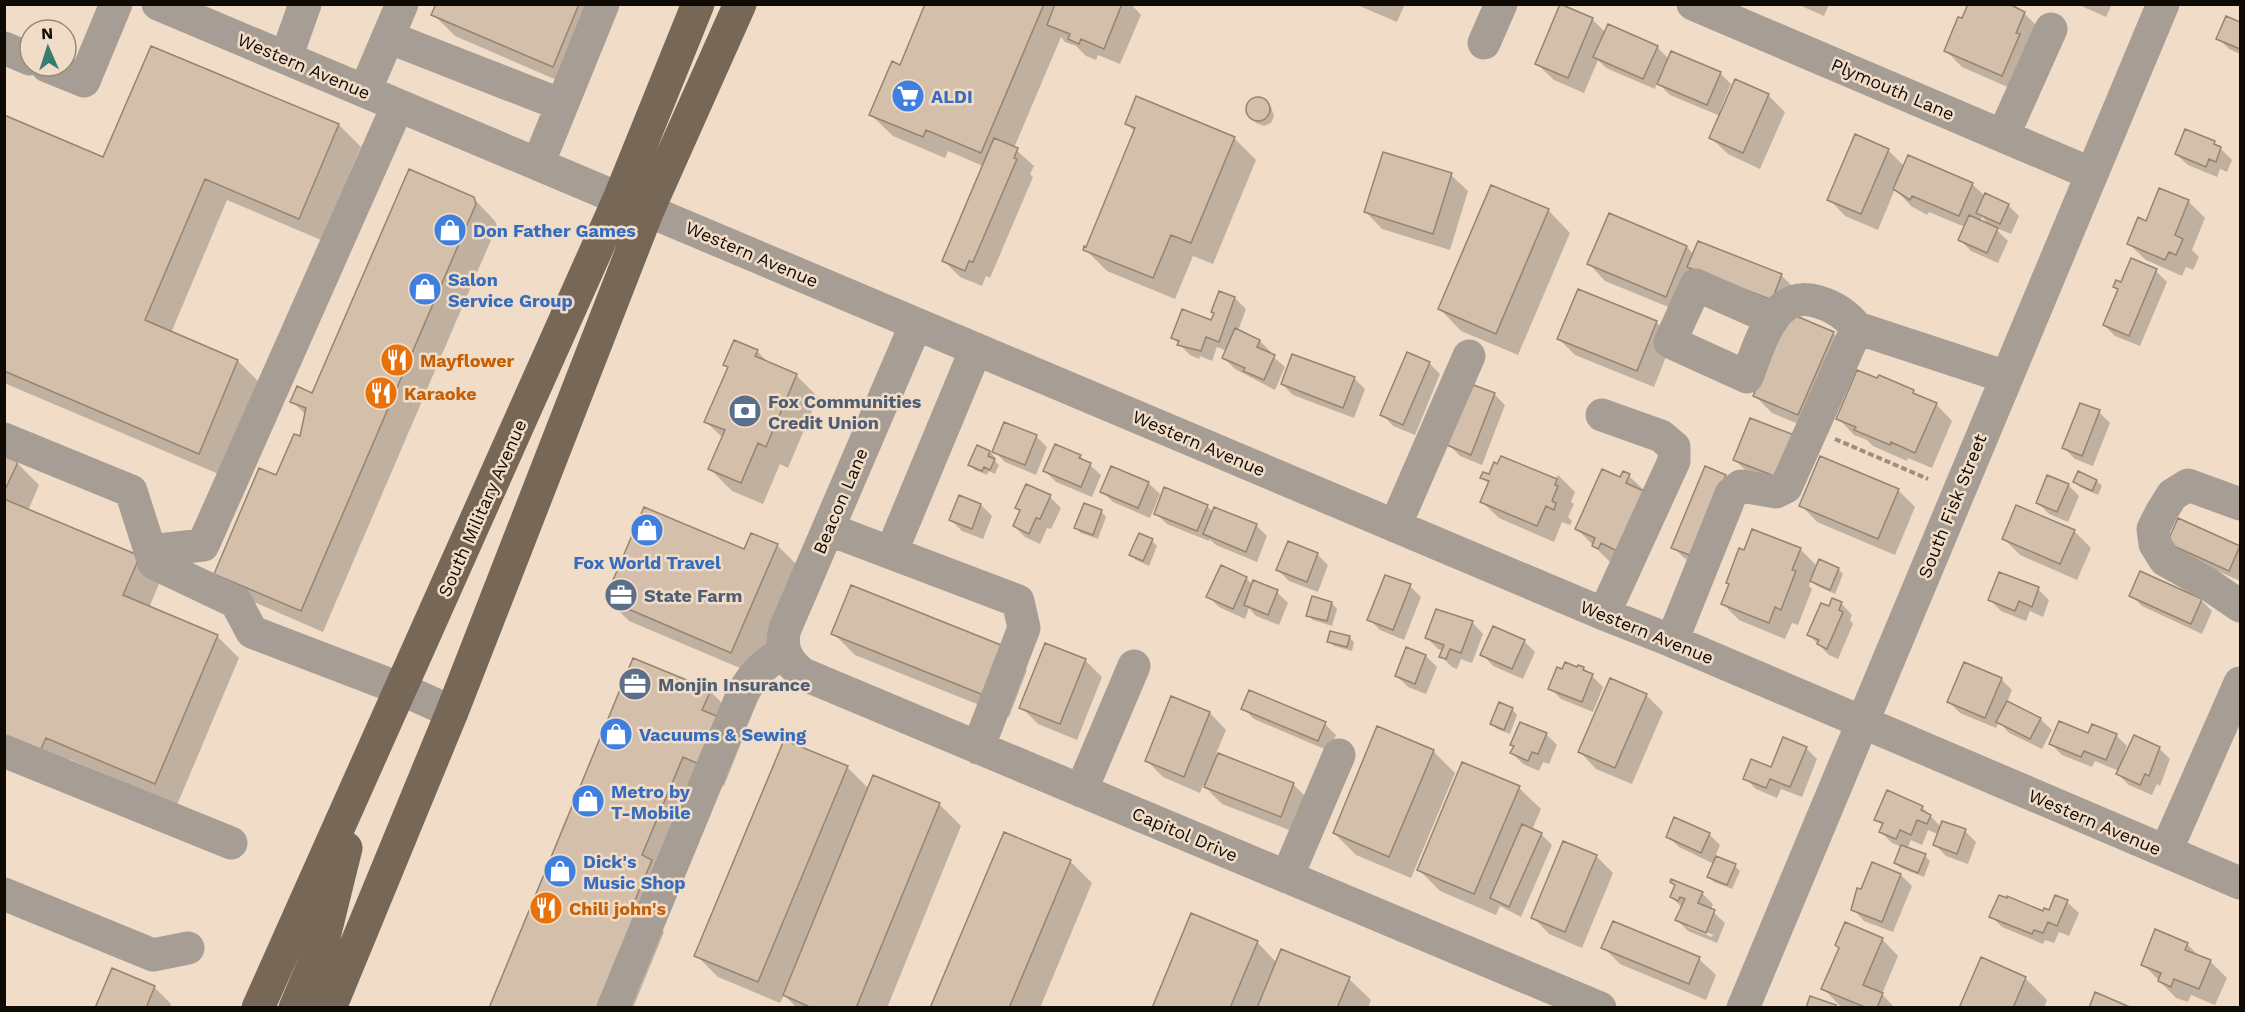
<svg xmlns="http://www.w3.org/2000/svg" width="2245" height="1012" font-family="'Work Sans',sans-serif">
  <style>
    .shadow { fill: #0003; fill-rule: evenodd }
    .building { fill: #d3bfaa; stroke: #968470; stroke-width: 1.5 }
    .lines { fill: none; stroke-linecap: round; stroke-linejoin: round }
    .path { stroke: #9d8e7e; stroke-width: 4; stroke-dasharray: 6 3; stroke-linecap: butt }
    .minor { stroke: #a69e95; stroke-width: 33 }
    .major { stroke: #766756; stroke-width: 33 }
    .labels { text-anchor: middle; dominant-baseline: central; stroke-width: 5; stroke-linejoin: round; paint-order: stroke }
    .street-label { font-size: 18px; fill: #100a04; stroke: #f1ddc7 }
    .shop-label { font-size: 18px; font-weight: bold; fill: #366cbe; stroke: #f1ddc7; text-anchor: start }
    .food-label { font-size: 18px; font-weight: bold; fill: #c56008; stroke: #f1ddc7; text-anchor: start }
    .service-label { font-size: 18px; font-weight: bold; fill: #4e5e75; stroke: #f1ddc7; text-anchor: start }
  </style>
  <rect width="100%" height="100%" fill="#f1ddc7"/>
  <path class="shadow" d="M437,4H610L575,88L455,36L433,14Z
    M927,4H1131L1141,15L1120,64L1098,55L1096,60L1086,56L1076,46L1065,42L1061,37L1014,148L1034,166L1030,174L1033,177L990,278L986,276L982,286L960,277L944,261L983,166L948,151L945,158L893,136L871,115L900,67Z
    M1355,4H1405L1397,22Z
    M1797,4H1829L1824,16Z
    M2077,4H2112L2106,17Z
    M2024,13L2041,30L2019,92L1962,67L1945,50L1962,20Z
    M2227,18L2240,24V54L2229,49L2218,38Z
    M1592,19L1606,33L1657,47L1669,59L1720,73L1731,84L1720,110L1723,111L1768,95L1785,112L1760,169L1728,154L1711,138L1720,116L1670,95L1657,82L1655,89L1606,68L1598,60L1584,93L1554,80L1537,64Z
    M151,48L339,125L361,147L321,240L227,200L171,333L238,361L260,383L221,475L4,383V116L104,158Z
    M1258,99L1265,102L1271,107L1274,116L1271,123L1264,126L1256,123L1247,110L1250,102Z
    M1127,124L1234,138L1256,160L1213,264L1193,256L1175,299L1107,271L1085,249L1087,250L1135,132Z
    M2214,142L2232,160L2227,172L2220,169L2217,177L2188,165L2176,154Z
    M1888,150L1904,166L1972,184L1985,196L2008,205L2019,216L2011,234L1994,227L2008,241L1998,263L1971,251L1960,240L1965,227L1929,212L1927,215L1911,206L1895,189L1878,230L1845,216L1829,199ZM1982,217L1991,227L1980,222Z
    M1451,175L1468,191L1450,250L1382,229L1366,212Z
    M1492,187L1549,211L1570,233L1518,355L1461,331L1440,309Z
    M2160,190L2189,202L2205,218L2192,250L2199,257L2193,270L2186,267L2182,276L2146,260L2129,244L2147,223Z
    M473,198L495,221L497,226L323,632L238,595L216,573L301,438L306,415L292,401L313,395Z
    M1609,215L1687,247L1694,255L1781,275L1798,292L1789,315L1833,333L1850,350L1815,431L1772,413L1755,396L1789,316L1706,283L1683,313L1605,281L1589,264Z
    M2156,271L2167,282L2140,346L2115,336L2104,325L2119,291L2115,287Z
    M1578,291L1657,323L1673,339L1654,387L1575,355L1559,339Z
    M1235,298L1246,309L1238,331L1260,341L1271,352L1270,354L1285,367L1275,390L1235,369L1224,358L1227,351L1217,347L1212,361L1200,356L1199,359L1190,355L1173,338L1212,322Z
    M757,351L770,364L796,375L818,397L788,468L780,464L763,504L732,491L710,469L723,438L706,422L729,369L725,364Z
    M1429,363L1440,374L1415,435L1393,426L1382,414Z
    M1354,378L1365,389L1354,418L1293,395L1282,384Z
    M1913,391L1919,397L1936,404L1952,421L1932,468L1908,458L1907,461L1873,446L1867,440L1854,435L1838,418Z
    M1494,394L1505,405L1482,465L1460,456L1449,445Z
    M2099,412L2110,423L2093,466L2075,459L2064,448Z
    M1751,420L1788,487L1746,471L1735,460Z
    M1036,436L1047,447L1036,475L1005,462L994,451Z
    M978,447L990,452L995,457L994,460L999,465L995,474L989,471L987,475L975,470L970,465Z
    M1080,456L1101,475L1092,497L1056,482L1045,471Z
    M4,458L17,463L39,485L28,511L139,557L161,579L149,608L217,636L239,658L177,805L69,759L62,772L4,749Z
    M1821,458L1899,491L1915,507L1895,555L1817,522L1801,505Z
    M2079,473L2097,481L2102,486L2098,495L2080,487L2075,482Z
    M1558,475L1575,492L1571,502L1574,504L1568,517L1572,521L1570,525L1562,522L1554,542L1499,518L1482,502L1489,484L1482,477L1555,480Z
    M1629,476L1646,492L1610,562L1577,529L1621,479Z
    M1725,476L1736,487L1703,566L1684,558L1673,547Z
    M1148,483L1160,494L1150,518L1113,502L1102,491Z
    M2068,485L2079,496L2068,522L2049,514L2038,503Z
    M960,497L981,505L992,516L983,539L962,531L951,520Z
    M1050,497L1061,508L1051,529L1047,528L1040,544L1025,537L1014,526L1021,511L1017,508Z
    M1207,506L1214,513L1256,525L1267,536L1257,562L1216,545L1209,539V541L1167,524L1155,513Z
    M1101,511L1106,517L1098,539L1081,533L1076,528Z
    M2179,520L2240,547V581L2180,554L2169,543Z
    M2074,531L2091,548L2077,580L2020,555L2004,539Z
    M1152,541L1157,546L1149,566L1136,560L1131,555Z
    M777,545L799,567L754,674L629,621L607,599L745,551Z
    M1800,549L1818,567L1838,569L1843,574L1835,594L1817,586L1811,580L1809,586L1812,589L1798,625L1792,623L1785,639L1739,620L1722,603L1745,552Z
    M1317,554L1328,565L1318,592L1289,581L1278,570Z
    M1221,567L1247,579L1253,585L1277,592L1288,603L1279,625L1256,616L1249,608L1245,619L1219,607L1208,596Z
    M1410,586L1421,597L1404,640L1380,630L1369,619Z
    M2038,589L2049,600L2043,617L2030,611L2026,621L2001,611L1990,600Z
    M2131,595L2201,600L2212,611L2202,634L2142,606Z
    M1313,598L1332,603L1337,609L1332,626L1313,620L1308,615Z
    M1841,603L1852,615L1850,620L1853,624L1838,659L1829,655L1809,635L1829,608Z
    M1472,622L1483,634L1472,663L1461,659L1457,669L1452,667L1441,656L1443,651L1438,649L1427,638Z
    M833,633L1005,648L1027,670L1009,717L855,655Z
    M1349,637L1354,642L1352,651L1334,646L1329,641Z
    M1524,641L1535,652L1523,679L1493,666L1482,654Z
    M1407,649L1426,656L1437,667L1426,694L1408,687L1397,676Z
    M1085,660L1102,677L1077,740L1038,724L1021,707Z
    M1584,668L1603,687L1593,712L1561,699L1550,688L1578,669Z
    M2001,679L2012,690L2007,702L2040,719L2052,730L2042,749L2009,733L1999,722L1996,728L1960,713L1949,702Z
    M710,691L732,713L727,726L742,741L724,786L705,778L656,924L664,932L633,1008H491Z
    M1646,695L1663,712L1632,784L1596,769L1580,752Z
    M1243,708L1325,724L1336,735L1329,751L1254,719Z
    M1512,709L1517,715L1510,734L1497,729L1492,724Z
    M1210,713L1226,730L1216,754L1293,784L1310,801L1297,833L1222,804L1203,785L1200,793L1163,777L1147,761Z
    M1546,734L1557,745L1549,764L1543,762L1539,771L1523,764L1512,753L1515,747L1512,744Z
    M2089,735H2116L2127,746L2123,757L2125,758L2159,748L2170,759L2160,786L2157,784L2152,795L2129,785L2118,774L2119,771L2095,761L2092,767L2062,755L2051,744Z
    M784,742L848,768L869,789L939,804L961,826L887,1008H797L784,995L780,1003L718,977L696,955Z
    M1806,748L1817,759L1802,797L1781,789L1777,798L1756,789L1745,778L1771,769Z
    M1433,751L1455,773L1411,878L1356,855L1334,833Z
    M1519,788L1541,809L1532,830L1541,834L1552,845L1521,917L1500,906L1496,915L1440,891L1418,869Z
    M1922,807L1941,827L1965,831L1976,842L1968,864L1946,856L1935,845L1938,834L1928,830L1922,845L1911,840L1907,849L1925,856L1930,861L1924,877L1901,868L1896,863L1902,847L1892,843L1881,832L1883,826L1876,819Z
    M1005,834L1070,861L1092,883L1040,1008H931Z
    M1709,834L1720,845L1715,857L1735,866L1740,871L1732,889L1714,882L1709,877L1714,864L1679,847L1668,836Z
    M1596,856L1613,873L1582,948L1549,934L1533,917Z
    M1901,875L1912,886L1893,932L1864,921L1853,909L1862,891Z
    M1672,882L1702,893L1713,904L1711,910L1725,923L1717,943L1688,931L1677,920L1682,908L1672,897L1676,886ZM1688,924L1713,935L1712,937L1688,927Z
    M2056,897L2067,902L2079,913L2069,936L2059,932L2054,943L2045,940L2043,944L2002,927L1991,916L2050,912Z
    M1882,939L1898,956L1882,994L1895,1008H1845L1839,1005L1823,988L1840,949Z
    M1257,942L1277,963L1349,979L1371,1000L1368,1008H1153Z
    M2187,944L2200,957L2210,961L2227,978L2215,1005L2191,995L2188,1002L2176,998L2143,964Z
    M1603,947L1699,959L1716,975L1706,1000L1620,964Z
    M2025,978L2047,1000L2044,1008H1961Z
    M154,987L171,1004L170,1008H96Z"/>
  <path class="building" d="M436,4H579L553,67L431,15Z
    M925,4H1044L981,153L926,130L923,137L869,115L892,61L900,65Z
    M1055,4H1122L1104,49L1081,39L1079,44L1068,39L1070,34L1047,25Z
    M1560,4L1593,18L1568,78L1535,64Z
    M1968,4H2009L2025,12L2016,33L2020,34L2002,76L1944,51L1958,17L1962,18Z
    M2226,16L2240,22V49L2216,39Z
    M1608,24L1658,46L1643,79L1593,57Z
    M151,46L339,124L299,219L205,179L145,320L238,360L199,454L4,371V115L103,157Z
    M1671,51L1721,72L1707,105L1657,84Z
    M1735,79L1769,94L1743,153L1709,138Z
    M1136,96L1235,137L1191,243L1171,235L1153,278L1083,250L1084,246L1086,247L1135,128L1125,124Z
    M1246 109a12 12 0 1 1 24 0a12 12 0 1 1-24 0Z
    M2185,129L2215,141L2214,144L2221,147L2216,162L2209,159L2206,167L2175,154Z
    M1855,134L1889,149L1861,214L1827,200Z
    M994,138L1018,148L1014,158L1017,159L973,262L969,261L965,271L942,261Z
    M1383,152L1452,173L1433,234L1364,212Z
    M1908,155L1973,183L1959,216L1912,196L1910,200L1893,189Z
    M409,169L474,197L476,204L301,611L214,574L259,468L276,475L294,434L300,436L306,408L290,402L297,386L312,393Z
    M1491,185L1549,209L1496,334L1438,309Z
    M2159,188L2189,200L2175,235L2183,239L2176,255L2169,252L2165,260L2127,244L2138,217L2146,221Z
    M1985,193L2009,204L2000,224L1976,213Z
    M1609,213L1687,246L1666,297L1587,264Z
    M1969,215L1998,228L1987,253L1958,240Z
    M1698,241L1782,274L1772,300L1687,267Z
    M2131,258L2157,269L2129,336L2103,325L2118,289L2113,287L2116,280L2121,282Z
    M1578,289L1657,321L1637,371L1557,339Z
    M1219,291L1235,297L1219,342L1206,337L1201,351L1177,345L1179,341L1171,338L1182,309L1211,320L1214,313L1211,312Z
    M1789,313L1834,332L1798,415L1753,396Z
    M1235,328L1260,340L1257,347L1275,355L1264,380L1243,371L1245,368L1222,358Z
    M734,340L758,350L755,356L797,374L766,447L758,443L741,483L708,469L725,430L704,422L728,367L723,365Z
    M1407,352L1430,362L1403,425L1380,415Z
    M1292,354L1355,377L1343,408L1281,384Z
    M1857,370L1877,378L1879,375L1914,390L1913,393L1937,403L1915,453L1891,442L1890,445L1854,430L1856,427L1836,419Z
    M1471,384L1495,393L1471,455L1447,445Z
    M2080,403L2100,410L2082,456L2062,448Z
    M1750,418L1794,435L1777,477L1733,460Z
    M1004,422L1037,435L1025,465L992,452Z
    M1055,444L1081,455L1079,458L1091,463L1081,487L1043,471Z
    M977,445L990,451L988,456L995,459L990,470L984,467L982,471L968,465Z
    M4,456L18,462L4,492Z
    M1501,456L1557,479L1555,485L1558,486L1552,501L1556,503L1554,510L1546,506L1537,526L1480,502L1489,481L1480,478L1483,472L1489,474L1494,462L1497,464Z
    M1820,456L1899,489L1878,539L1799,506Z
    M1111,466L1149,482L1138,508L1100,492Z
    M1705,466L1726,475L1692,556L1671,548Z
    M1602,469L1620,477L1623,471L1630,474L1626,483L1646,492L1617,551L1601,543L1598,549L1592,546L1595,538L1575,529Z
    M2078,471L2097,480L2092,491L2073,482Z
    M2047,475L2069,484L2057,512L2036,503Z
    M1026,484L1051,495L1040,519L1036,518L1029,534L1013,526L1020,510L1015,508Z
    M1164,487L1208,505L1197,531L1154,514Z
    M959,495L981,504L972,529L949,520Z
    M4,499L140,556L123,595L218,635L155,784L46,738L40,751L4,738Z
    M1084,503L1102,510L1093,535L1074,528Z
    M2016,505L2075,530L2060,564L2002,539Z
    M644,507L744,549L751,533L778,544L731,653L605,599Z
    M1214,507L1257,524L1246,552L1203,534Z
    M2178,518L2240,546L2229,571L2167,543Z
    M1752,529L1801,548L1792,570L1796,571L1781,610L1775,607L1769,623L1721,604L1729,584L1726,583L1739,548L1744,550Z
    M1139,533L1153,539L1143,561L1129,555Z
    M1288,541L1318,553L1307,582L1276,570Z
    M1819,559L1839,568L1830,590L1810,581Z
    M1221,565L1247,577L1233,609L1206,597Z
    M2140,571L2202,599L2191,624L2129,596Z
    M1999,572L2039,587L2032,607L2019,601L2015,611L1988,600Z
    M1385,575L1411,584L1393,630L1367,620Z
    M1253,580L1278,590L1268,615L1244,605Z
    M851,585L1006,647L986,696L831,634Z
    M1312,596L1332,602L1327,621L1306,616Z
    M1832,598L1842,602L1839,610L1843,612L1827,649L1817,644L1819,640L1807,635L1821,603L1829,606Z
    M1436,609L1473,621L1461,653L1450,649L1446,659L1439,657L1444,645L1425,638Z
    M1493,626L1525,640L1512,669L1480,655Z
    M1330,631L1350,636L1347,647L1327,642Z
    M1045,643L1086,659L1060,724L1019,708Z
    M1406,647L1426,655L1415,684L1395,676Z
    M633,658L711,690L702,710L721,718L701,765L683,757L642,855L652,860L633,905L643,909L602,1008H489Z
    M1565,662L1577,667L1578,665L1584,667L1583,670L1593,674L1582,702L1548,689L1557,667L1562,669Z
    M1964,662L2002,678L1985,718L1947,702Z
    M1610,678L1647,694L1615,768L1578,752Z
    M1249,690L1326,722L1318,741L1241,709Z
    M1171,696L1210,712L1184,777L1145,761Z
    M2007,701L2041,718L2030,739L1996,722Z
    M1499,702L1513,708L1504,730L1490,724Z
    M2059,721L2088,733L2092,724L2117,734L2106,760L2084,751L2081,757L2049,744Z
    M1520,722L1547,733L1538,754L1532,752L1528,761L1510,753L1514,746L1510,745Z
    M1377,726L1434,750L1389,857L1333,833Z
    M2134,735L2160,747L2149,776L2145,774L2140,785L2116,774Z
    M1783,737L1807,747L1790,787L1770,779L1766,788L1743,779L1751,759L1771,767Z
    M784,740L848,766L758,982L694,956Z
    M1218,753L1294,783L1281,817L1204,787Z
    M1462,762L1520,786L1474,894L1417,870Z
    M873,775L940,803L856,1008H812L783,995Z
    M1887,790L1923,806L1921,810L1931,815L1927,824L1917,820L1911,835L1900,830L1896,839L1879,832L1883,823L1874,820Z
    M1674,817L1710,833L1701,853L1666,837Z
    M1942,821L1966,829L1957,854L1933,845Z
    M1522,824L1542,833L1509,907L1490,898Z
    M1004,832L1071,860L1009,1008H930Z
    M1563,841L1597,855L1565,932L1531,918Z
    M1901,845L1926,854L1918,873L1894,863Z
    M1716,856L1736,864L1727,885L1707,877Z
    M1872,862L1901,874L1882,922L1851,910L1857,888L1861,889Z
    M1671,879L1703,892L1698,903L1715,910L1706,933L1675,920L1685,899L1680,897L1678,901L1670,897L1675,885L1670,882Z
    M1999,895L2007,898V896L2043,911L2044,908L2049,910L2055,895L2068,900L2057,926L2048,922L2043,933L2034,930L2032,934L1989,917Z
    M1191,913L1258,941L1230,1008H1152Z
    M1613,921L1700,957L1689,984L1601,948Z
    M1845,922L1883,938L1863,985L1883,993L1877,1008H1867L1821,989L1839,948L1835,945Z
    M2155,929L2188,943L2185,950L2211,960L2199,989L2174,979L2171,987L2158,981L2161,973L2141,965Z
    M1281,949L1350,977L1337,1008H1257Z
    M1981,957L2026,977L2013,1008H1959Z
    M112,968L155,986L146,1008H95Z
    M2095,992L2132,1008H2089Z
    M1810,996L1836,1005L1835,1008H1806Z"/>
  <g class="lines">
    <path class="path" d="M1835,439L1928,479"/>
    <path class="minor" d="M158,4L1604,614L1672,641L2240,883
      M1693,4L2092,174
      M388,37L562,105
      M1484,43L1501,4
      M4,48L30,59
      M286,58L305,4
      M47,66L84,81L116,4
      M365,91L402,4
      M2003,136L2051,29
      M538,164L603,4
      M1773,319L1696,285L1670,342L1747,377C1760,344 1773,287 1819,302C1835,307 1847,315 1857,328
      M916,324L785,629C779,648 788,663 803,674L1600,1008
      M1602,415L1661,436L1674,447V461L1604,614
      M4,439L131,491L154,563L236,602L252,632L401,689L452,712
      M2240,504L2188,485L2172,495L2161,513L2153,529L2155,544L2165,560L2208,584L2240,606
      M1395,526L1469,356
      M828,529L1018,601L1024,628L978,748
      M150,551L203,545L398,105
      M891,553L976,349
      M1672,641L1731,494L1741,486L1776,492L1786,487L1857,328L2006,377
      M4,751L231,843
      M1081,791L1134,666
      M2166,851L2240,683
      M1287,877L1339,755
      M4,894L153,955L188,948
      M613,1008L743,693C753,674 765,663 784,652
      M1743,1008L2163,4"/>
    <path class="major" d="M258,1008L619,199L698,4
      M295,1008L322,945L346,848
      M330,1008L452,712L648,210L740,4"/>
  </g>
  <defs>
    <symbol id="supermarket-disc" viewBox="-11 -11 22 22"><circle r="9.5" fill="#3f7fe0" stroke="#f1ddc7"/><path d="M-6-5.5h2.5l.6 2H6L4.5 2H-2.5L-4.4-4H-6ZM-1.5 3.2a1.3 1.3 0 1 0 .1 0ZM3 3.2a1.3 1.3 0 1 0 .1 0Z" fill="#fff"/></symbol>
    <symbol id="shop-disc" viewBox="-11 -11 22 22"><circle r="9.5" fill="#3f7fe0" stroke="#f1ddc7"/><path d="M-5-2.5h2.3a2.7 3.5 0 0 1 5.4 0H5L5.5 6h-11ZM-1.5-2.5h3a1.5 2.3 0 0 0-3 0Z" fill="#fff"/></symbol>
    <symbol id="restaurant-disc" viewBox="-11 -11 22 22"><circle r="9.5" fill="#e8710a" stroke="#f1ddc7"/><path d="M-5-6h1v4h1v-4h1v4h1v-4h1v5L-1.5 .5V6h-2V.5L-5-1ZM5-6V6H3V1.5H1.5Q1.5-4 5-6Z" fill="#fff"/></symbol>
    <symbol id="bank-disc" viewBox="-11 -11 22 22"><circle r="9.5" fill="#5c6f8a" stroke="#f1ddc7"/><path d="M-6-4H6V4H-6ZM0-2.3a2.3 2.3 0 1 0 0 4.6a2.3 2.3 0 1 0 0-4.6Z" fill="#fff"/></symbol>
    <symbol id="office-disc" viewBox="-11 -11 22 22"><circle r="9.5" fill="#5c6f8a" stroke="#f1ddc7"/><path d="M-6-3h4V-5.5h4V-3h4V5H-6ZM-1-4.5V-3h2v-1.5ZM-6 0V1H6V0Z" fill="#fff"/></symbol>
  </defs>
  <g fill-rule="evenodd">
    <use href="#supermarket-disc" x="889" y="77" width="38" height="38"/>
    <use href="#shop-disc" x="431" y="211" width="38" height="38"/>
    <use href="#shop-disc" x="406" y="270" width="38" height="38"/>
    <use href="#restaurant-disc" x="378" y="341" width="38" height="38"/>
    <use href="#restaurant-disc" x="362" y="374" width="38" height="38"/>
    <use href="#bank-disc" x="726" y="392" width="38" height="38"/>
    <use href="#shop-disc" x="628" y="511" width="38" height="38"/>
    <use href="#office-disc" x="602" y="576" width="38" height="38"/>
    <use href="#office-disc" x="616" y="665" width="38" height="38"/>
    <use href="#shop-disc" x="597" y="715" width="38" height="38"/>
    <use href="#shop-disc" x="569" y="782" width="38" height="38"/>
    <use href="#shop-disc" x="541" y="852" width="38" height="38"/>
    <use href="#restaurant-disc" x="527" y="889" width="38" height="38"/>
  </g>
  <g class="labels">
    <g class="street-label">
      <text transform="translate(304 66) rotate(23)">Western Avenue</text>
      <text transform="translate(1893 89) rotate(23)">Plymouth Lane</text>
      <text transform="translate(752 254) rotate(23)">Western Avenue</text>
      <text transform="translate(1199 443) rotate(23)">Western Avenue</text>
      <text transform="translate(840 501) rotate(-67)">Beacon Lane</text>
      <text transform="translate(1952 506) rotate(-68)">South Fisk Street</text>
      <text transform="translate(482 508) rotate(-66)">South Military Avenue</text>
      <text transform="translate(1647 632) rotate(22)">Western Avenue</text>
      <text transform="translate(2095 822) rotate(23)">Western Avenue</text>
      <text transform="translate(1185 834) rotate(23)">Capitol Drive</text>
    </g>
    <g class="shop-label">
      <text x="931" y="96">ALDI</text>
      <text x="473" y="230">Don Father Games</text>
      <text x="448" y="279">Salon<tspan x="448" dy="21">Service Group</tspan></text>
      <text x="647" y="562" text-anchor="middle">Fox World Travel</text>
      <text x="639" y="734">Vacuums &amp; Sewing</text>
      <text x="611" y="791">Metro by<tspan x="611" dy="21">T-Mobile</tspan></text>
      <text x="583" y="861">Dick's<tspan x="583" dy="21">Music Shop</tspan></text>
    </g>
    <g class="food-label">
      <text x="420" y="360">Mayflower</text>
      <text x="404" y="393">Karaoke</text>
      <text x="569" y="908">Chili john's</text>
    </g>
    <g class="service-label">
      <text x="768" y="401">Fox Communities<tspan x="768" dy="21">Credit Union</tspan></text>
      <text x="644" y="595">State Farm</text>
      <text x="658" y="684">Monjin Insurance</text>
    </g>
  </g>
  <rect width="2245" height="1012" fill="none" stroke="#100a04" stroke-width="12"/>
  <g transform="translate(48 48) rotate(357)"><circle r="28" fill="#f1ddc7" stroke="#978979" stroke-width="1.5"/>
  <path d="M0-4.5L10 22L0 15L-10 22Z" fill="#377c70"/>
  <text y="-9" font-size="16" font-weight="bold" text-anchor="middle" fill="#100a04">N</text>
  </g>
</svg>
